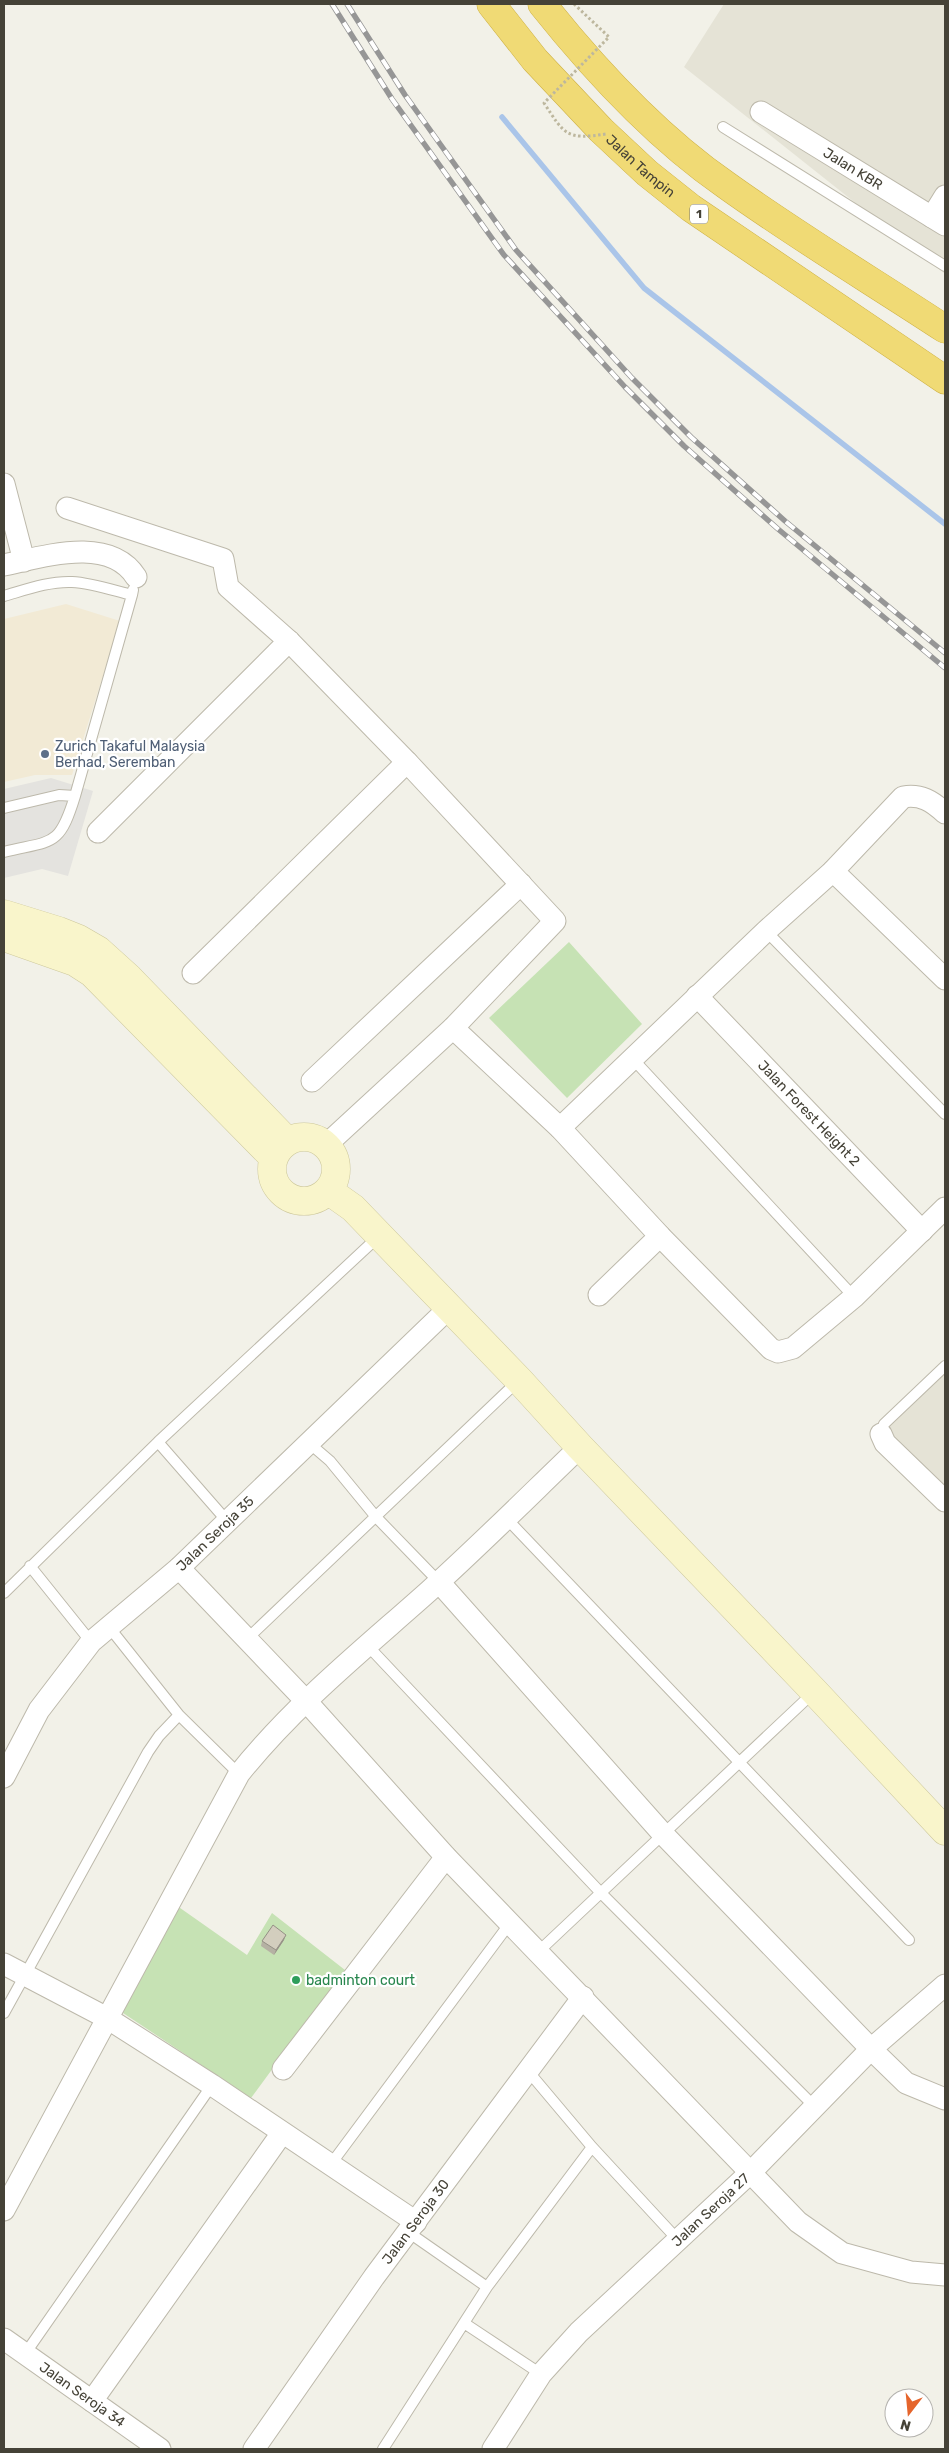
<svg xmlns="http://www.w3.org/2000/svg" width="949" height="2453" font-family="Rubik,sans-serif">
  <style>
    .residential { fill: #e5e3d6 }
    .commercial { fill: #f2ead5 }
    .green { fill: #c6e2b4 }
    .parking { fill: #e4e3df }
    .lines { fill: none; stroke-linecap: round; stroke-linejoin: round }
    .stream { stroke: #aac5e9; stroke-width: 5.5 }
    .lane-casing { stroke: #bdb9ab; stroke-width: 12 }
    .street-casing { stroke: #bdb9ab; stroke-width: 23 }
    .secondary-casing { stroke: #cdc89c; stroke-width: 29 }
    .highway-casing { stroke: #ceb146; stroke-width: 29 }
    .lane { stroke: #fff; stroke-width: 10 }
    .street { stroke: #fff; stroke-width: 21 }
    .secondary { stroke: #f9f5cb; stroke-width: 28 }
    .highway { stroke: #f0da75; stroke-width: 28 }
    .rail-casing { stroke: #969696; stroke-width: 5.5 }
    .rail { stroke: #fff; stroke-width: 4; stroke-dasharray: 11; stroke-linecap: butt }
    .path-bridge { stroke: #bdb79e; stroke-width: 3; stroke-dasharray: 2.5 2.5; stroke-linecap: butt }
    .wall { fill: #b5b1a3 }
    .shaded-wall { fill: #949085 }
    .building { fill: #d3cebe; stroke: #949085 }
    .service-dot { fill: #5c6f8a; stroke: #fff; stroke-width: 2 }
    .leisure-dot { fill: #2e9e5b; stroke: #fff; stroke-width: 2 }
    .labels { text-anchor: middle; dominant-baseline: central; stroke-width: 4.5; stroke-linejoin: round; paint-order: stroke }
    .shield { fill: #fff; stroke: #7d7b73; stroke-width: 1 }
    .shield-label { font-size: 12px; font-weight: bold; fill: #454237 }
    .street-label { font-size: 14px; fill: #454237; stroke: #fff }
    .service-label { font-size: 14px; fill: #4e5e75; stroke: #fff; text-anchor: start }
    .leisure-label { font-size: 14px; fill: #27864d; stroke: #fff; text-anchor: start }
  </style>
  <rect width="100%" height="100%" fill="#f2f1e8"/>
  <path class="residential" d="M724,4H945V274L684,67Z
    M945,1370V1495L882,1429Z"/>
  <path class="commercial" d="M66,604L120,621L72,775H35L4,782V619Z"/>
  <path class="green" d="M569,942L642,1024L567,1098L489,1018Z
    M173,1903L247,1955L272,1913L345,1970L251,2098L117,2009Z"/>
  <path class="parking" d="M51,778L93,791L68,876L42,869L4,878V789Z"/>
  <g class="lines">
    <path class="stream" d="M502,117L644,288L945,524"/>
    <defs>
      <path id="lane" d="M723,127L945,266
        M4,596C25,590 49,581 72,582C92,583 112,590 132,595L133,590
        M75,796L132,595
        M4,808L59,795L75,796C59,848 53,840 4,852
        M766,931L945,1114
        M632,1058L854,1297
        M881,1434L884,1424L945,1366
        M158,1442L227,1521
        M309,1443L330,1461L376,1517L439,1582
        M506,1518L909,1940
        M30,1566L91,1642
        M4,1593L158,1442L379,1236
        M109,1627L179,1715L239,1774
        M247,1639L519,1380
        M368,1646L601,1893L815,2107
        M538,1952L814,1692
        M4,2013L148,1752L159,1736L179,1715
        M528,2071L592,2147L677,2239
        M331,2164L510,1923
        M408,2232L487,2287
        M464,2323L541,2374
        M25,2354L212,2085
        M383,2449L487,2287L592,2147"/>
      <g id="street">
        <path id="s1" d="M761,112L945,225"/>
        <path d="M932,217L945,196"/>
        <path d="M4,484L24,561"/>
        <path d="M67,508L223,559L228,587L289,641L407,762L555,921L453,1028L326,1145"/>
        <path d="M4,565C43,557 109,535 136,577"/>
        <path d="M98,832L289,641"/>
        <path d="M833,871L945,979"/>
        <path d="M193,973L407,762"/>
        <path id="s2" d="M697,996L922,1231"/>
        <path d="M453,1028L560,1128L660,1236L771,1349L778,1352L793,1348L854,1297L945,1208"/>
        <path d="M312,1081L521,884"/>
        <path d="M560,1128L766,931L833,871L903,797C921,794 932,801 945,813"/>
        <path d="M599,1295L660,1236"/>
        <path d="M881,1434L885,1443L945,1501"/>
        <path d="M179,1568L306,1701L446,1857L798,2222L842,2253L911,2272L945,2275"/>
        <path d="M439,1582L663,1834L871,2049L906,2083L945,2099"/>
        <path id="s3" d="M4,1777L39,1710L91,1642L179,1568L450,1307"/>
        <path d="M4,1964L107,2018L212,2085L416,2222"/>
        <path d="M283,2069L446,1857"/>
        <path d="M4,2210L239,1774C294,1705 364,1649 429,1591C481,1544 530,1495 580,1447"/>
        <path id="s4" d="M4,2339L160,2449"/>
        <path d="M92,2401L282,2133"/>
        <path id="s5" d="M254,2449L374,2277L583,1997"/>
        <path id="s6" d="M493,2449L541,2374L579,2332L751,2172L871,2049L945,1985"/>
      </g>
      <path id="secondary" d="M4,914L59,931L79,939L98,950L129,978L287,1141
        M4,937L75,962L92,973L274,1158
        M272 1169a32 32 0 1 1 64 0a32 32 0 1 1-64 0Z
        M329,1191L353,1208L519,1380L580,1447L814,1691L945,1831"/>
      <g id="highway">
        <path id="s7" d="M491,4L535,60L601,130L647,173L691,208L945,380"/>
        <path d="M542,4C593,68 658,138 726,185C797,236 872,281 945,329"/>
      </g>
    </defs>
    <use href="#lane" class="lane-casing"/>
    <use href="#street" class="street-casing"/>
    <use href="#secondary" class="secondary-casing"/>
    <use href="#highway" class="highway-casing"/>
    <use href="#lane" class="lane"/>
    <use href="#street" class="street"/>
    <use href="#secondary" class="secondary"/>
    <use href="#highway" class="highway"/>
    <defs>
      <path id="rail" d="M332,4L392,99L504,255L625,387L684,446L778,529L945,668
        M347,4L405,95L516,250L632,378L691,437L785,521L945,653"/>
    </defs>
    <use href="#rail" class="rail-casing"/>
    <use href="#rail" class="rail"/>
    <path class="path-bridge" d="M574,4L609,37L544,103C565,135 566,140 606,134"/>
  </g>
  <path class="wall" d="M284,1940L274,1955L261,1946L262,1941Z"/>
  <path class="shaded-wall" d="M286,1935L284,1940L274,1955L276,1950Z"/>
  <path class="building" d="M273,1925L286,1935L276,1950L262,1941Z"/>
  <circle class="service-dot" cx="45" cy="754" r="5"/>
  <circle class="leisure-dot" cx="296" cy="1980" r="5"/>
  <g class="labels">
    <rect class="shield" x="690" y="204.5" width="18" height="19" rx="4"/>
    <g class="shield-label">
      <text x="699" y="214">1</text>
    </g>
    <g class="street-label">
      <text stroke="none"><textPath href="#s7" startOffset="221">Jalan Tampin</textPath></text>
      <text stroke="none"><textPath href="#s1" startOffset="108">Jalan KBR</textPath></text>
      <text stroke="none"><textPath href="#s2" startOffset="162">Jalan Forest Height 2</textPath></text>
      <text stroke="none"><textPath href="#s3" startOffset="326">Jalan Seroja 35</textPath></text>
      <text stroke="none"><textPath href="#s6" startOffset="325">Jalan Seroja 27</textPath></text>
      <text stroke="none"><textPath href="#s5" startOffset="279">Jalan Seroja 30</textPath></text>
      <text stroke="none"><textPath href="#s4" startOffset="96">Jalan Seroja 34</textPath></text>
    </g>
    <g class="service-label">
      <text x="55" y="746">Zurich Takaful Malaysia<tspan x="55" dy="16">Berhad, Seremban</tspan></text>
    </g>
    <g class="leisure-label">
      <text x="306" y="1980">badminton court</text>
    </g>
  </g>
  <rect width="949" height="2453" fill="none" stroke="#454237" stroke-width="10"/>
  <g transform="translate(909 2413) rotate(196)"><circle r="24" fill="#ffffff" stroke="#b5b3af"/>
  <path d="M0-4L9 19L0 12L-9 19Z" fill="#e5652c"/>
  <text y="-8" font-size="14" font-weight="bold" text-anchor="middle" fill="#454237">N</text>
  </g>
</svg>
